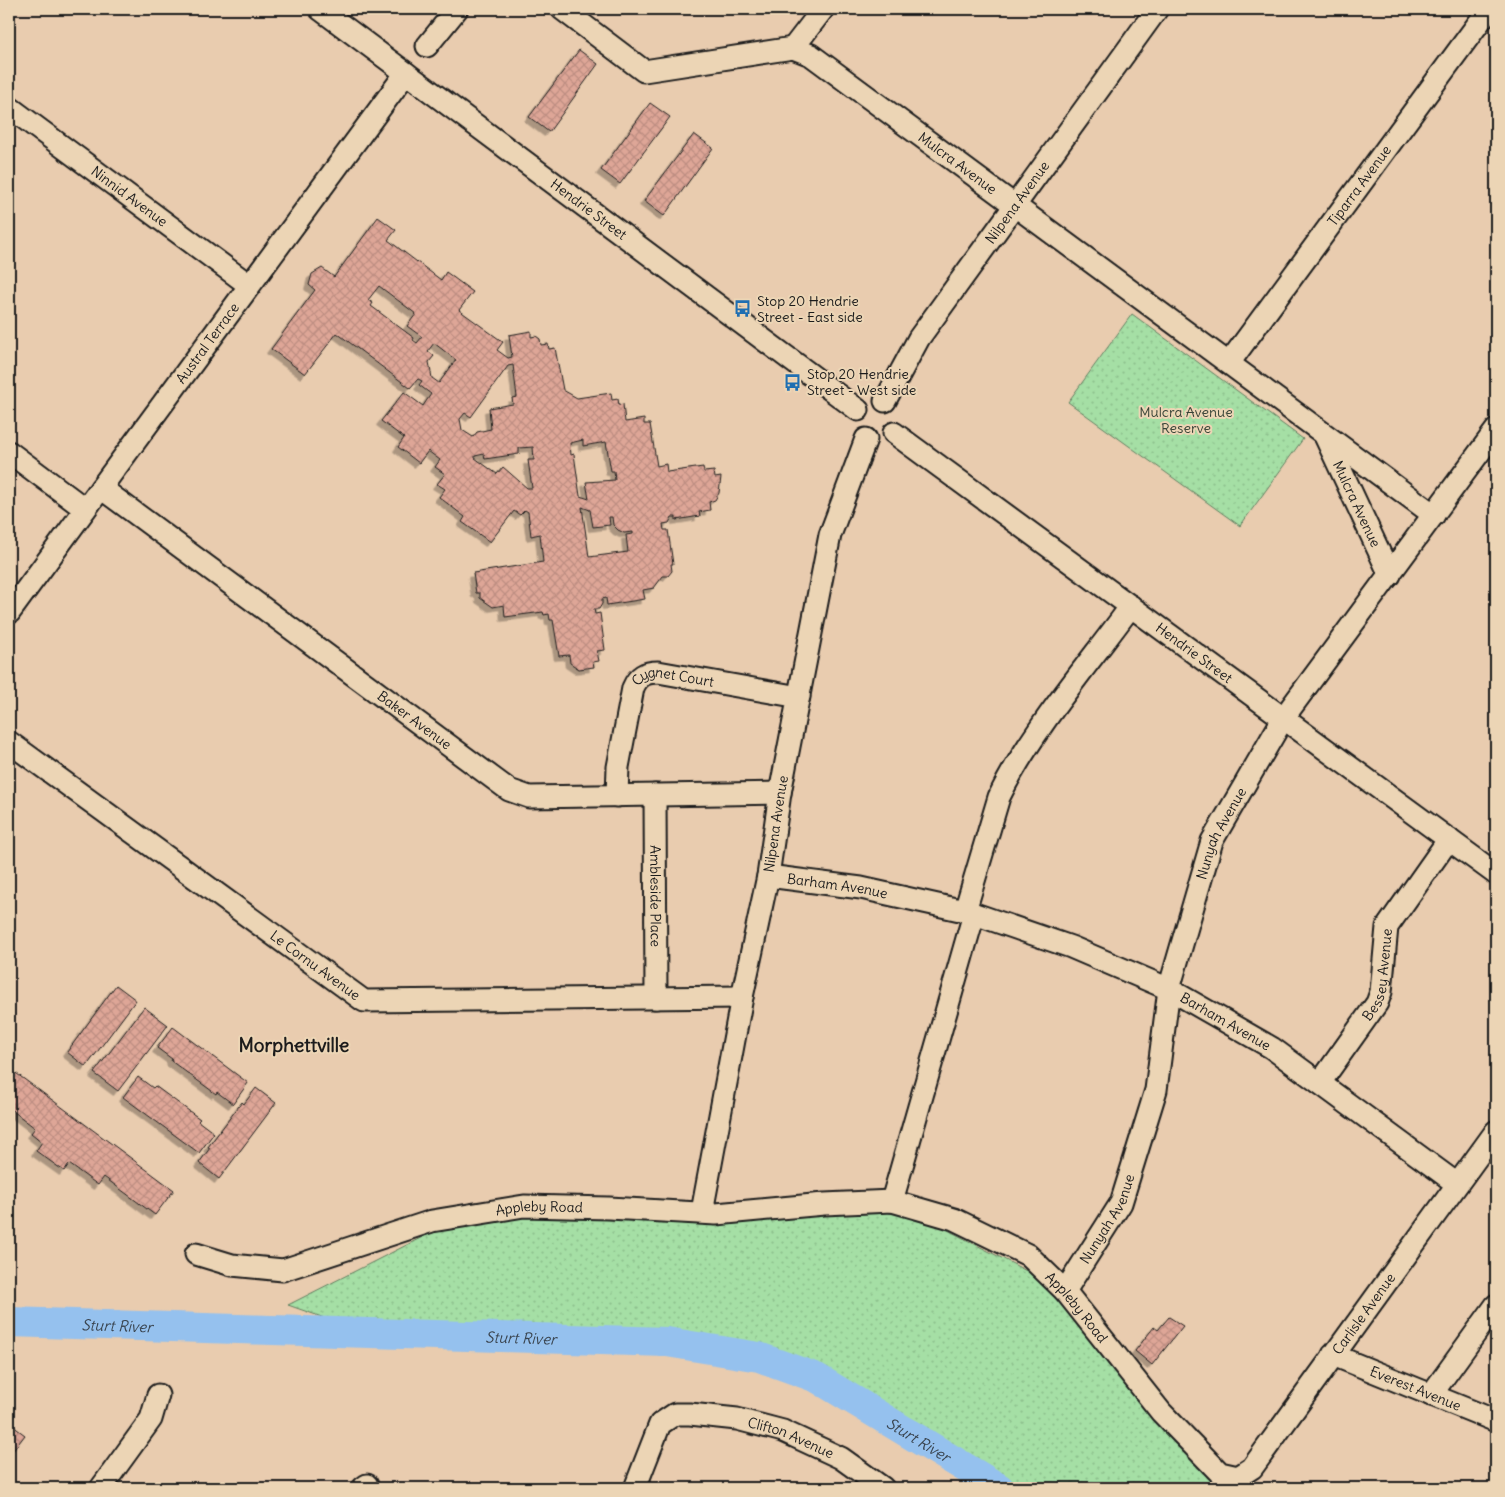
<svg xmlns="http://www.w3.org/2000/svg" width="1505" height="1497" font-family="Delius,sans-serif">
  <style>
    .park { fill: url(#park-dots); stroke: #607e60 }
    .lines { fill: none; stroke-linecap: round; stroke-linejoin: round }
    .river { stroke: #95c1ee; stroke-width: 30 }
    .building { fill: url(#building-cross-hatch); stroke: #1c1c1c; fill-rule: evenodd; filter: url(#shadow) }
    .minor-casing { stroke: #1c1c1c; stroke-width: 25 }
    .minor { stroke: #ecd5b5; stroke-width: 21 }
    .labels { text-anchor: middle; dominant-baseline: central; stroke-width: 4; stroke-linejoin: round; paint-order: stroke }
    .street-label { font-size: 14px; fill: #1c1c1c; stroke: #ecd5b5 }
    .poi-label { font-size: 14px; fill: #1c1c1c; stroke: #ecd5b5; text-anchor: start }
    .park-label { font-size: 14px; fill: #374337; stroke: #ecd5b5 }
    .water-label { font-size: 15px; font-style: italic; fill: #3a4550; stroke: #ecd5b5 }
    .district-label { font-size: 19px; font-weight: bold; fill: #1c1c1c; stroke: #ecd5b5 }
  </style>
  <defs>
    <pattern id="park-dots" width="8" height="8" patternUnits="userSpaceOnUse" patternTransform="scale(1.25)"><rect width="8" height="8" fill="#a5dfa5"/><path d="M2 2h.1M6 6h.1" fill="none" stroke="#8dbf8d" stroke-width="1.8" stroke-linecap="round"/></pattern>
    <pattern id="building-cross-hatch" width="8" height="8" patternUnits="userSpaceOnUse" patternTransform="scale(1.25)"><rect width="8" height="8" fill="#dea697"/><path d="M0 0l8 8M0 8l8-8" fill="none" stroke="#be8e82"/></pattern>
    <filter id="shadow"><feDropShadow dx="-4.5" dy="4.5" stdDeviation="0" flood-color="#0004"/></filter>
  </defs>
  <rect width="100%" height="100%" fill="#e9ccaf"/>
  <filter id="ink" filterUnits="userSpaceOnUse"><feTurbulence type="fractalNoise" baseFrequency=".02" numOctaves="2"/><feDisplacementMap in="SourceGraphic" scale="10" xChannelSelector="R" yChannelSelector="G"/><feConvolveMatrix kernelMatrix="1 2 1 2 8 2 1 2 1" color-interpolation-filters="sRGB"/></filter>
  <g filter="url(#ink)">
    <path class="park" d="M1132,314L1303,439L1240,526L1068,402Z
      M892,1201L1065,1291L1220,1473L1217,1488H999L817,1378L759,1357L667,1342L367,1333L288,1305L466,1215Z"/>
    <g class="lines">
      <path class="river" id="s1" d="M9,1322L667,1342L759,1357L817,1378L999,1488"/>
    </g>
    <path class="building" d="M579,50L598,64L549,132L529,117Z
      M650,103L670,117L620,184L601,170Z
      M694,134L713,148L664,216L644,201Z
      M378,217L396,230L388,240L441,280L446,272L473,292L459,310L503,342L497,350L508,358L512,357L509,335L531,331V337L536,336L540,339L541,345L548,344L549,349L555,348L563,390L577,398L611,393L612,400L618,399L619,405L623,404L625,422L644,419V424H650L657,466L666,464L667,472L703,467L704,472L714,471L715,478L721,477L719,493L715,500L709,502L710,510L699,512L700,516L676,520V517H672L669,523L663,524L664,530H668L673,564H671L672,571L668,576H663L654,588L643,590L645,599L607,605L606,598L602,599V604L599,609H594L595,614L600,613L605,650L597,651L599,661L593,662L594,667L579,669L570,663L569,655L559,656L553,620H550L549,614L544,615L543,612L505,617L504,605L493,607L480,598V593H476L473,573L543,562L540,534L531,536L528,512L525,510L520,515L514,511L490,542L462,522L465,517L439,497L445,489L437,484L445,474L435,467L440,460L428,451L419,463L398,447L404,438L381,421L404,392L423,406L431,394L419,385L422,381L418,379L410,388L337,333L305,374L271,349L315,290L309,285L312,274L322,268L334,277ZM379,286L416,314L407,326L422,337L417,343L413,340L414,338L371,306L373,303L368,300ZM434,343L456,360L439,383L432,378L429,362L434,356L428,351ZM513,365L517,397L512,398L513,404L489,408L491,429L477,432L473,437L462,430L460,419L465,413L471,417L508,366ZM583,440V446L606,442L611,471H614L615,480L586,482L589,499L580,496L574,454L571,455L570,443ZM533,447L534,460H528L532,488H527L503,467L497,474L475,458V456L484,454L485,459L519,454V448ZM582,507L590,510L593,527L610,525L609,517H612L613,525L618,530L624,533L633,532V534L626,535L628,552L589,557Z
      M116,985L136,1000L86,1067L67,1052Z
      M144,1007L168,1025L118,1091L94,1073Z
      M173,1027L248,1083L233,1104L217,1092L216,1094L171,1061L172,1059L157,1048Z
      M9,1068L174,1190L155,1215L104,1177L98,1185L69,1164L64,1171L36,1151L42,1142L31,1133L35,1128L9,1108Z
      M138,1077L153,1088L155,1086L200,1119L198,1121L214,1133L199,1153L123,1097Z
      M256,1088L276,1103L219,1179L199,1163L210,1148L208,1147L242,1102L244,1104Z
      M1169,1317L1183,1326L1152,1365L1135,1351L1154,1327L1158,1330Z
      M9,1423L25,1435L9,1456Z"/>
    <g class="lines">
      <defs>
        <g id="minor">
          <path id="s2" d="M320,9L858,410"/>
          <path id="s3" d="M562,9L644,71L793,48L811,55L1434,515"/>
          <path d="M427,46L457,9"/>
          <path d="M793,48L823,9"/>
          <path id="s4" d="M9,107L249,285"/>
          <path id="s5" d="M1229,363L1489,9"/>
          <path id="s6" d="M885,401L919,338L1157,9"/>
          <path id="s7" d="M894,433L1496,874"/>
          <path id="s8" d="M1325,436L1390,575"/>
          <path d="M9,452L85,509"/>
          <path id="s9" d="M101,488L509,790L529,797L780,793"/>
          <path id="s10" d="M9,613L406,73"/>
          <path id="s11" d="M9,742L364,1001L742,997"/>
          <path id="s12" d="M655,795L656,998"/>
          <path id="s13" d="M617,796L618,767L633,688C638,676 645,672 658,672L799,697"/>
          <path id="s14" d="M768,876L861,888L969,912L1071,947L1169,989L1272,1048L1457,1184"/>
          <path d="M965,911L999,797C1031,731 1088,665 1131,606"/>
          <path id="s15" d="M1320,1083L1377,1003L1381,992L1387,927L1449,839"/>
          <path d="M892,1201L974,914"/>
          <path id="s16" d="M702,1212L742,997L768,876L780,793L830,535L866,439"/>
          <path id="s17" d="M196,1254L232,1265L283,1270L432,1221L524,1206L609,1208L716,1214L824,1204L892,1201L954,1219L1028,1255L1065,1291L1161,1412L1220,1473L1238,1477L1252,1468L1496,1131"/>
          <path id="s18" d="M1065,1291L1121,1203L1156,1090L1169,989L1212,841L1284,717L1496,430"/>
          <path id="s19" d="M1333,1355L1496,1421"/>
          <path d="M1431,1395L1496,1305"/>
          <path d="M101,1488L151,1419L158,1395"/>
          <path d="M363,1488L367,1485"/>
          <path id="s20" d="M635,1488L660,1424L675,1414H690L737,1419L783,1431L841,1458L883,1488"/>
        </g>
      </defs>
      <use href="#minor" class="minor-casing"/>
      <use href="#minor" class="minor"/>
    </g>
  </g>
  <defs>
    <symbol id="bus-bare" viewBox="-9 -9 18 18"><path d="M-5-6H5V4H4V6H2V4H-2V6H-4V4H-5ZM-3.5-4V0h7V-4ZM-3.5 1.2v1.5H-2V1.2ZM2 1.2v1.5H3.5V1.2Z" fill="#1f6fb2" stroke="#ecd5b5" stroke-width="2.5" paint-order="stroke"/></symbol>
  </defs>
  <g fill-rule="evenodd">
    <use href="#bus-bare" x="730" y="296" width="25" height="25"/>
    <use href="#bus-bare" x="780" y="370" width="25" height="25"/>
  </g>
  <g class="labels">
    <g class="street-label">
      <text stroke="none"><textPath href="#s3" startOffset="455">Mulcra Avenue</textPath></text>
      <text stroke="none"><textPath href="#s5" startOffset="220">Tiparra Avenue</textPath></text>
      <text stroke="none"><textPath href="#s4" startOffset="150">Ninnid Avenue</textPath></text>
      <text stroke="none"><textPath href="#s6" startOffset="239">Nilpena Avenue</textPath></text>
      <text stroke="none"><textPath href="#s2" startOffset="335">Hendrie Street</textPath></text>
      <text stroke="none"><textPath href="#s10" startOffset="335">Austral Terrace</textPath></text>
      <text stroke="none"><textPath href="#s8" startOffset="75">Mulcra Avenue</textPath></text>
      <text stroke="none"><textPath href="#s7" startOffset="372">Hendrie Street</textPath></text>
      <text stroke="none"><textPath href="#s13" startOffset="156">Cygnet Court</textPath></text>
      <text stroke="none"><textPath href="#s9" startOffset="390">Baker Avenue</textPath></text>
      <text stroke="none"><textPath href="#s16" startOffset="395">Nilpena Avenue</textPath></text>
      <text stroke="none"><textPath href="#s18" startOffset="489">Nunyah Avenue</textPath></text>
      <text stroke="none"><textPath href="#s14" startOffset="70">Barham Avenue</textPath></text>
      <text stroke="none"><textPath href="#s12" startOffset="101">Ambleside Place</textPath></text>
      <text stroke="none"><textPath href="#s11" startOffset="379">Le Cornu Avenue</textPath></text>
      <text stroke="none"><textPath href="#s15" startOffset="126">Bessey Avenue</textPath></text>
      <text stroke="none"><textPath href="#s14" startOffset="484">Barham Avenue</textPath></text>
      <text stroke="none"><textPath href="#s17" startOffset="354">Appleby Road</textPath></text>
      <text stroke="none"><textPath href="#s18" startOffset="84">Nunyah Avenue</textPath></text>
      <text stroke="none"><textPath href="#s17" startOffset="926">Appleby Road</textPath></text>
      <text stroke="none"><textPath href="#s17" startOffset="1371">Carlisle Avenue</textPath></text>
      <text stroke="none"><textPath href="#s19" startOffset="89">Everest Avenue</textPath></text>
      <text stroke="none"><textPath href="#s20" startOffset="206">Clifton Avenue</textPath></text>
    </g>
    <g class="poi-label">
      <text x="757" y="301">Stop 20 Hendrie<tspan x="757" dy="16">Street - East side</tspan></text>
      <text x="807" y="374">Stop 20 Hendrie<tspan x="807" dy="16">Street - West side</tspan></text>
    </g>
    <g class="park-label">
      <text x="1186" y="412">Mulcra Avenue<tspan x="1186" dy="16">Reserve</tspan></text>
    </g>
    <g class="water-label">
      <text stroke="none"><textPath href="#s1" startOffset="108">Sturt River</textPath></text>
      <text stroke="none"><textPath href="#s1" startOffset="512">Sturt River</textPath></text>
      <text stroke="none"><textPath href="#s1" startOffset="932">Sturt River</textPath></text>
    </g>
    <g class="district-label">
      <text x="294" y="1045">Morphettville</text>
    </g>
  </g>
  <rect width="1505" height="1497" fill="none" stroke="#ecd5b5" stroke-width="30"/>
  <rect x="15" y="15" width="1475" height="1467" fill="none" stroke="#1c1c1c" stroke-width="2" filter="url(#ink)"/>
</svg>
